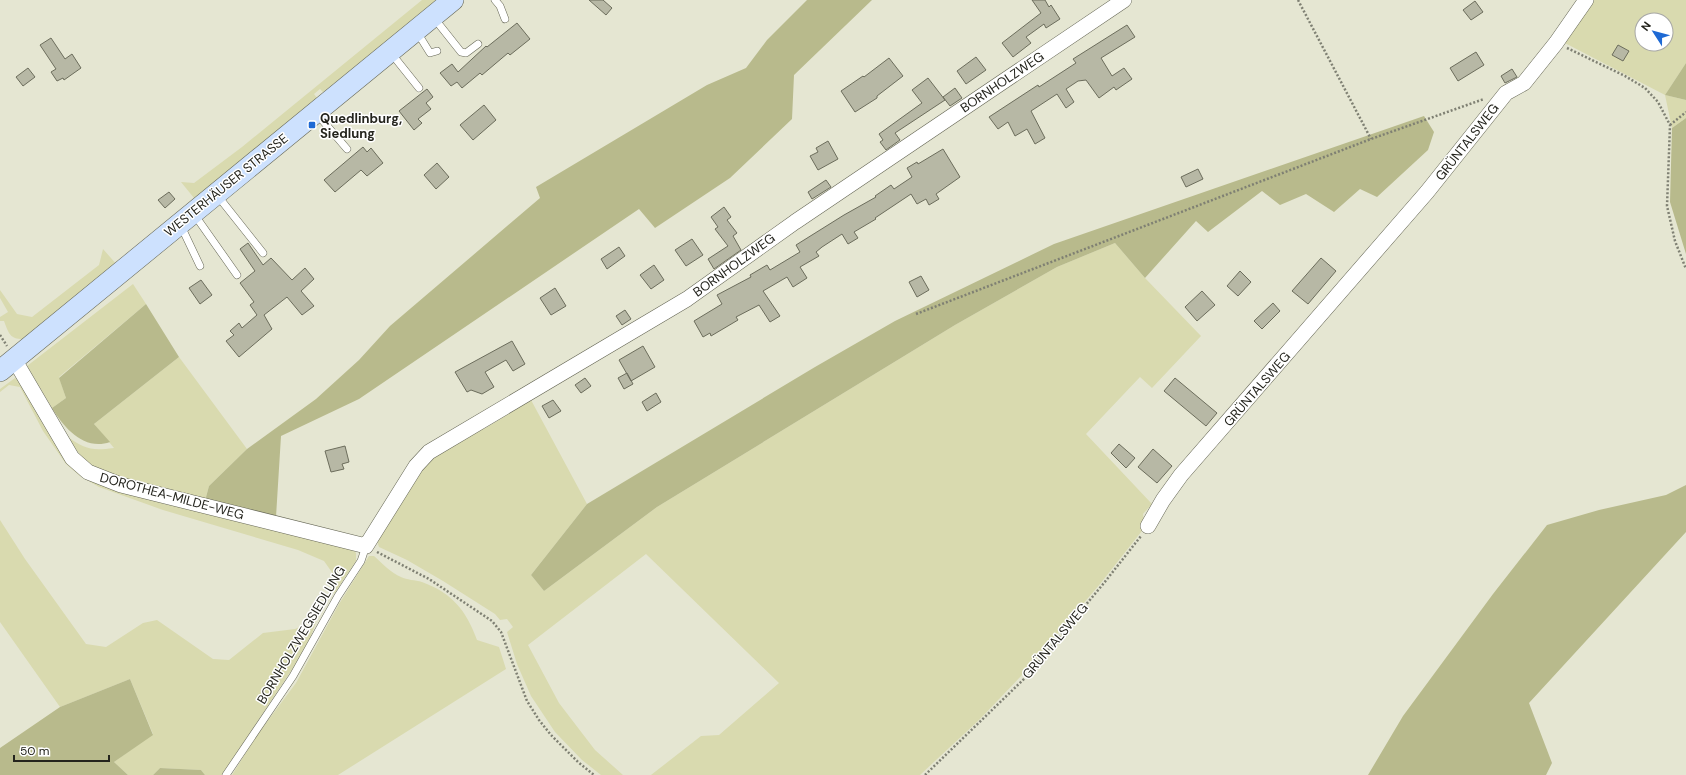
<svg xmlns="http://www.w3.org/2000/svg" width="1686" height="775" font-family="'DM Sans',sans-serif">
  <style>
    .green { fill: #d9daaf; fill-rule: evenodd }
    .forest { fill: #b8ba8c }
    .building { fill: #b7b8a5; stroke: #6c6d5c }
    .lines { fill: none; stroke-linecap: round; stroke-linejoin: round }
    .service-casing { stroke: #666756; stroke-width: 8 }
    .minor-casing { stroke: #666756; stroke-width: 16 }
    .secondary-casing { stroke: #666756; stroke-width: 22 }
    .path { stroke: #7f8073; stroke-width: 2.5; stroke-dasharray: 2 2; stroke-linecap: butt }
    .service { stroke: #fff; stroke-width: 7 }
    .minor { stroke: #fff; stroke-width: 15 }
    .secondary { stroke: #cde1fe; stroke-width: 21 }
    .poi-dot { fill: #1e69d4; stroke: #fff; stroke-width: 1.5 }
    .labels { text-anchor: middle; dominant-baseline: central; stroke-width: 3; stroke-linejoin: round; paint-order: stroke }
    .street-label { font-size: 13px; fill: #24241d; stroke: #fff }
    .poi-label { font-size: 13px; font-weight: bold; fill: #24241d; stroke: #fff; text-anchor: start }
  </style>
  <rect width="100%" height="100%" fill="#e5e6d2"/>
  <path class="green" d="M422,0H442L323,92L320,89L314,94L317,98L310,103L312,107L201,197L194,198L181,182L194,183L242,147Z
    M1591,0H1686V63L1665,95L1686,100V118L1672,128L1665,95L1561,41ZM1642,20H1666V44H1642Z
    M1115,243L1145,278L1201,336L1152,388L1140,377L1086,434L1152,504L1143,514L1145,527L1100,584L1022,675L979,720L920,775H651L701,736L719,735L779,683L646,554L528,645L559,703L595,750L623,775H601L582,760L555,732L531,696L517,664L507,632L513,627L507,619L500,620L495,614L443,581L407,560L379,547L377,541L423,466L437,451L474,428L484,429L531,400L587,504L531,575L544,591L657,507L955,325L1057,267Z
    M103,249L118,266L26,339C10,340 9,334 4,321H0V317L8,312L0,298V290L17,314L32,317L99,265Z
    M133,284L146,304L59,377L66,398L52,408L27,366Z
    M179,357L247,449L209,486L205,501C172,492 124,485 95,468C83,461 74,447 66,436C86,449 90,451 114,448L94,424Z
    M15,378L22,383L48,429L104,485L164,504L196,510L350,547L356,553V561L334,594L336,578L324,561L298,550L163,510L99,487L80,476L66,464L43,431L20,387L9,385L0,392V389Z
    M0,520L25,559L86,644L106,647L143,623L157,620L213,659L229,660L263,633L295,629L317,619L310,639L295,665L222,775H205L201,770L160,768L153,775H128L114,762L153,734L130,679L60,707L0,622Z
    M369,556H374C382,563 391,573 401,577C407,580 415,580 422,582C452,593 466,610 477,640L499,647L506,669L338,775H232L257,735L296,683L339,604Z"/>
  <path class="forest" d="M807,0H872L794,75L792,119L730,178L655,228L639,209L359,399L281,436L276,517L205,501L209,486L247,449L316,399L359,360L390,326L540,198L536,187L707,85L746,68L767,40Z
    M1686,63V100L1665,95Z
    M1424,116L1434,132L1428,150L1377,197L1360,189L1334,212L1306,194L1280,205L1262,191L1208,232L1196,221L1145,278L1115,243L1057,267L955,325L657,507L544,591L531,575L587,504L815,367L895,321L1054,244Z
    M1686,118V254L1670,202L1672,128Z
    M146,304L179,357L94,424L110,442C84,451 64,428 52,408L66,398L59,378Z
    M1686,485V532L1529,703L1552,763L1546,775H1368L1403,716L1493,594L1547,525L1599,510L1666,495Z
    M130,679L153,735L114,762L128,775H0V748L60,707Z
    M160,768L201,770L205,775H153Z"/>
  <path class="building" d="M589,0H603L612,8L606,15Z
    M1032,0H1045L1049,7L1051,5L1060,19L1046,28L1044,24L1026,37L1031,43L1013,57L1002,43L1041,13Z
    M1475,1L1483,12L1471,20L1463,10Z
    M517,23L530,39L510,55L508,53L482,75L480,73L462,88L457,82L451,86L440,73L452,64L458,72L486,46L487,47Z
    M1127,25L1135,37L1101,58L1112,76L1124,68L1132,79L1116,90L1114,87L1099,98L1086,80L1078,81L1066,89L1074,102L1066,108L1057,94L1031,111L1045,138L1035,144L1027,129L1015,136L1008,122L998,129L989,117L1038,85L1039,87L1076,63L1073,59Z
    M51,38L65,59L72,54L81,68L64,80L63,78L57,81L51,72L56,69L40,45Z
    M1618,45L1629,51L1623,61L1612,55Z
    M1476,52L1484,65L1458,81L1450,68Z
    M976,57L986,70L966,84L957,71Z
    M889,58L903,76L877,96V98L855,112L841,91L863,76L864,77Z
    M28,68L35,77L23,86L16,77Z
    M1512,69L1517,77L1505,83L1501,76Z
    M928,78L945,100L895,133L900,140L886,150L880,142L883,140L879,134L922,103L912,90Z
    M955,88L962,98L950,106L943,97Z
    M427,89L433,97L426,103L431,109L418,119L422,123L414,130L399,111Z
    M484,105L496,120L473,140L460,125Z
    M828,141L838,159L818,170L810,156L818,152L816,148Z
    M363,147L367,152L371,148L383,163L367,176L361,170L335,192L324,180Z
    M943,149L960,177L936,194L939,199L929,205L926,199L917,204L911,194L875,218L876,219L854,232L858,238L848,244L842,234L822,247L816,252L819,256L800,267L807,278L793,287L787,277L763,291L780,316L770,322L759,305L736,317L738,320L711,336L710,333L703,337L694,321L722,304L717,295L751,277L750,275L767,265L770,270L800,252L796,245L844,215L876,197L875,196L891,185L894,189L912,177L907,168L917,162L918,164Z
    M437,163L449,177L436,189L424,175Z
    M1198,169L1203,179L1186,187L1181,177Z
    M826,180L831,187L812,199L808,192Z
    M169,192L175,199L165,208L158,200Z
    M724,207L731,217L727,220L737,233L733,236L741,250L714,269L708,259L728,246L715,229L718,227L711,217Z
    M692,239L703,255L686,266L675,250Z
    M248,243L263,265L271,258L292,280L305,268L314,279L301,291L314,306L302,315L287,297L264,315L272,329L239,357L226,341L234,335L230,331L239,323L242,328L257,315L250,305L254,302L240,283L255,271L240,249Z
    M619,247L625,256L607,269L601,259Z
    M1321,258L1336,271L1308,304L1292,291Z
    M654,265L664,280L651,289L640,275Z
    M1240,271L1251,282L1238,296L1227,286Z
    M921,276L929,290L917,297L909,282Z
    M201,280L212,295L200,304L189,288Z
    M555,288L566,306L551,315L540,298Z
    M1202,291L1215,305L1197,321L1185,307Z
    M1273,303L1280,311L1262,329L1254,321Z
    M625,310L631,319L622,325L616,316Z
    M512,341L525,364L513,371L506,360L485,372L494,387L482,394L471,390L467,392L455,372Z
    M643,346L655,367L631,381L619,360Z
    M627,373L633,384L624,389L618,378Z
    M585,378L591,386L581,393L575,385Z
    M1175,378L1217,413L1206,426L1164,391Z
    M656,393L661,402L647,411L642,402Z
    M553,400L561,411L549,418L542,406Z
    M1119,444L1135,458L1126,468L1111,453Z
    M345,446L349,462L342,464L344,469L331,472L325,451Z
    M1153,449L1172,466L1157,483L1138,467Z"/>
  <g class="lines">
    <defs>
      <path id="service" d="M495,0L500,6L505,19
        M434,18L461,52L466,53L478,44
        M417,32L430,53L437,51
        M391,53L419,88
        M317,114L347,149
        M217,195L263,253
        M194,214L237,275
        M181,226L200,266
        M226,775L293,676L338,596L361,561L366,546"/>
      <path id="minor" d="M14,359L72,458L88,472L121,485L366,546L416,466L429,452L687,299L795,222L1124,0
        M1148,526L1163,500L1181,475L1427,192L1506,93L1524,83L1556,43L1586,0"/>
      <path id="secondary" d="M0,371L453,0"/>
    </defs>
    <use href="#service" class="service-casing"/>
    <use href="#minor" class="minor-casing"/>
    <use href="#secondary" class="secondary-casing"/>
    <path class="path" d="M1298,0L1371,139
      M1567,48L1625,76L1645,88L1658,102L1670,125L1667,206L1675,241L1686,269
      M1670,125L1686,112
      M916,314L1371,139L1484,99
      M0,335L7,346
      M377,552L429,579L492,621L501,632L527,701L539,720L551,735L578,762L594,775
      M925,775L1025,678L1104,583L1141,536"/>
    <use href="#service" class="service"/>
    <use href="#minor" class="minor"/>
    <use href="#secondary" class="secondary"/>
  </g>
  <rect class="poi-dot" x="308" y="121" width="8" height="8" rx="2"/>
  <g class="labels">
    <g class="street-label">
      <text transform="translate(1002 82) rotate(-34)">BORNHOLZWEG</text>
      <text transform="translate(1467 142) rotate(-52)">GRÜNTALSWEG</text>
      <text transform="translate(226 185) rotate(-39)">WESTERHÄUSER STRASSE</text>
      <text transform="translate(734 265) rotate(-36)">BORNHOLZWEG</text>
      <text transform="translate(1257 389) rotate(-49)">GRÜNTALSWEG</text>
      <text transform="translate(172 496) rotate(15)">DOROTHEA-MILDE-WEG</text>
      <text transform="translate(301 635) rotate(-59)">BORNHOLZWEGSIEDLUNG</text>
      <text transform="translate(1055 641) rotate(-50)">GRÜNTALSWEG</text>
    </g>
    <g class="poi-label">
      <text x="320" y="118">Quedlinburg,<tspan x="320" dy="15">Siedlung</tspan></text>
    </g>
  </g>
  <g transform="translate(1654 32) rotate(306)"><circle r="19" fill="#ffffff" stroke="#a7a7a5"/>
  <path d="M0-3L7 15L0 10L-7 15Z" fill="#1e69d4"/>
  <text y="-6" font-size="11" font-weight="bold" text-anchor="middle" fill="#24241d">N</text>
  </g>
  <path d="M14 755v6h95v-6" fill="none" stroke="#24241d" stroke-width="2"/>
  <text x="20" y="755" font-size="12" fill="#24241d" stroke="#ffffff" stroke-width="3" paint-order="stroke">50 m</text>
</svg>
